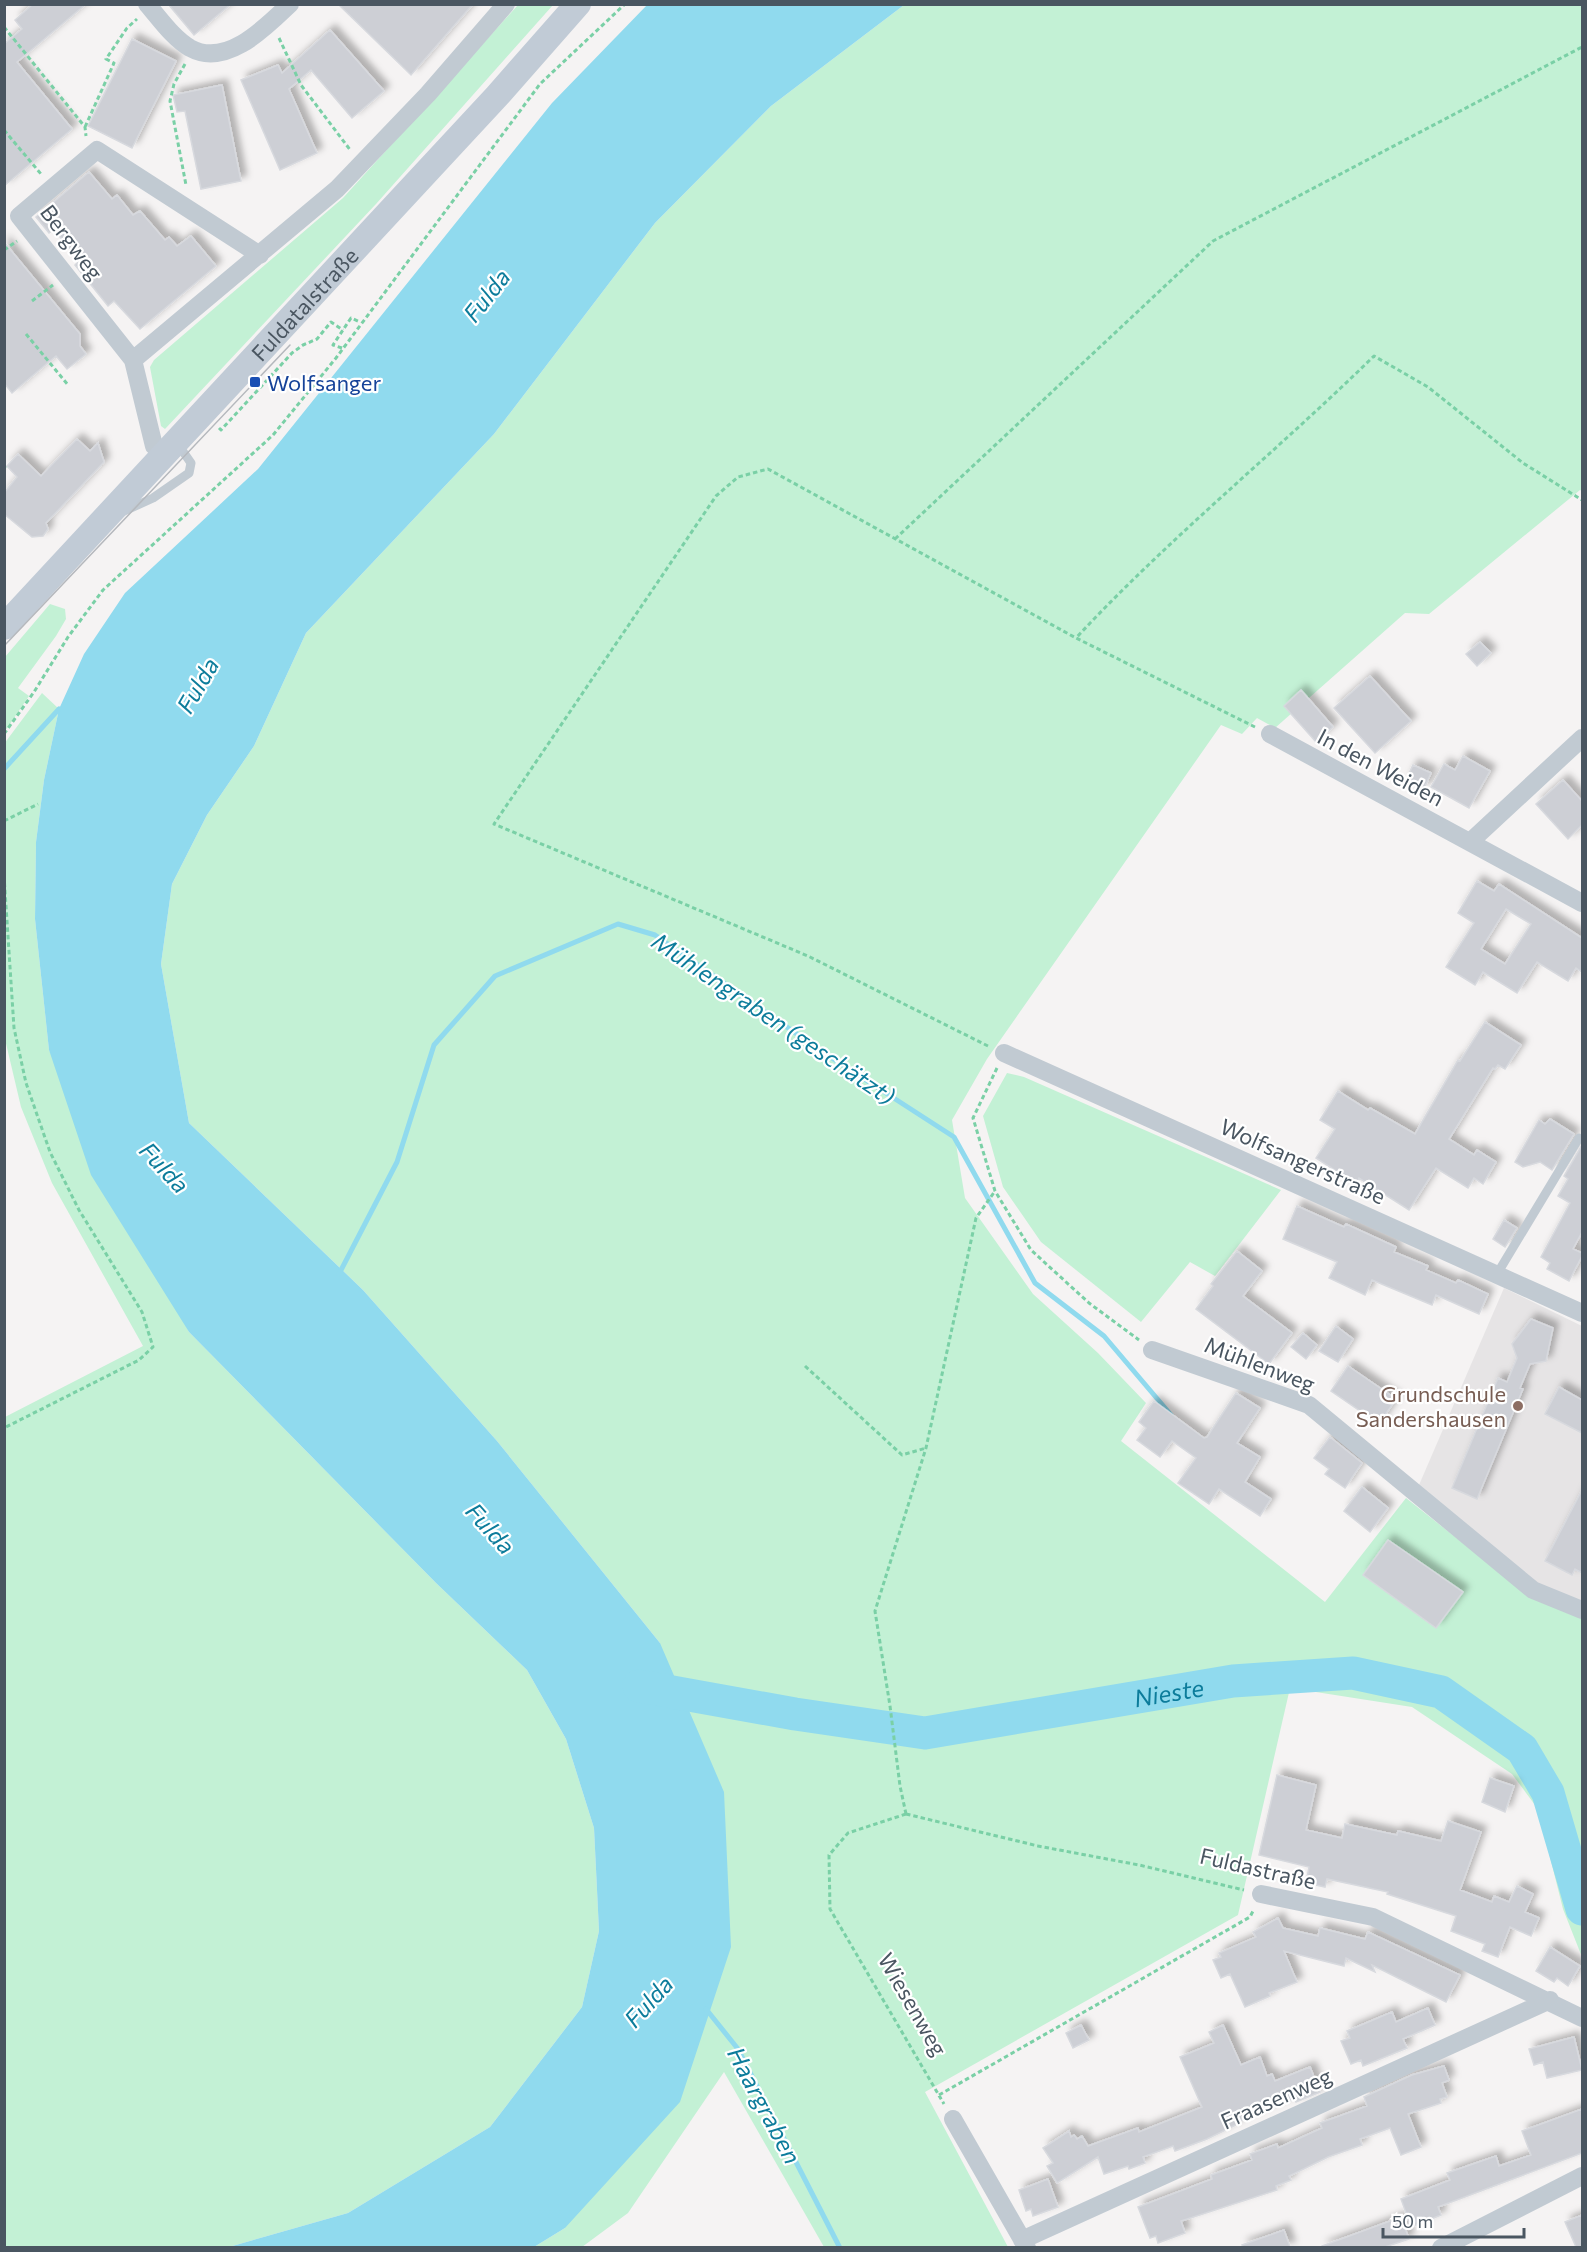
<svg xmlns="http://www.w3.org/2000/svg" width="1587" height="2252" font-family="Commissioner,sans-serif">
  <style>
    .education { fill: #e6e4e5 }
    .green { fill: #c3f1d5 }
    .water { fill: #90daee }
    .lines { fill: none; stroke-linecap: round; stroke-linejoin: round }
    .stream { stroke: #90daee; stroke-width: 5 }
    .river { stroke: #90daee; stroke-width: 33 }
    .building { fill: #cdcfd5; stroke: #d7d9de; stroke-width: 1.5; fill-rule: evenodd; filter: url(#shadow) }
    .path { stroke: #7ad0a6; stroke-width: 3; stroke-dasharray: 4.5 3; stroke-linecap: butt }
    .lane { stroke: #c1cad2; stroke-width: 9 }
    .street { stroke: #c1cad2; stroke-width: 18 }
    .secondary { stroke: #c1cbd6; stroke-width: 26 }
    .tram { stroke: #b5b8bd; stroke-width: 1.5 }
    .transit-dot { fill: #1a4fb4; stroke: #fff; stroke-width: 2 }
    .education-dot { fill: #8d6e63; stroke: #fff; stroke-width: 2 }
    .labels { text-anchor: middle; dominant-baseline: central; stroke-width: 4.5; stroke-linejoin: round; paint-order: stroke }
    .street-label { font-size: 22px; fill: #4a5661; stroke: #fff }
    .transit-label { font-size: 22px; fill: #164399; stroke: #fff; text-anchor: start }
    .education-label { font-size: 22px; fill: #785e54; stroke: #fff; text-anchor: end }
    .water-label { font-size: 24px; font-style: italic; fill: #0c7c9b; stroke: #fff }
  </style>
  <defs>
    <filter id="shadow"><feDropShadow dx="5.5" dy="-5.5" stdDeviation="3" flood-color="#0004"/></filter>
  </defs>
  <rect width="100%" height="100%" fill="#f5f3f3"/>
  <path class="education" d="M1504,1288L1582,1326V1605L1539,1585L1419,1485Z"/>
  <path class="green" d="M518,5H553L376,204L165,429L161,426L150,367L154,360L343,198Z
    M904,5H1582V491L1580,490L1429,614L1405,613L1275,728L1257,718L1242,734L1221,725L987,1059L952,1120L965,1198L1033,1294L1098,1353L1146,1403L1121,1441L1325,1602L1406,1498L1527,1594L1582,1618V1957L1563,1909L1538,1809L1512,1774L1412,1707L1290,1688L1238,1915L925,2092L1008,2247H824L724,2072L628,2213L582,2247H534L565,2228L660,1643L497,1441L363,1290L189,1123L161,964L172,884L207,815L254,746L306,633L494,434L655,223L771,106Z
    M50,604L65,609L66,619L56,636L18,688L29,696L5,731V657Z
    M42,693L59,709L44,780L36,842L35,919L49,1050L189,1332L436,1583L527,1670L566,1739L594,1828L599,1931L582,2007L490,2127L348,2213L229,2247H5V1417L143,1346L52,1183L21,1107L4,1035V744Z
    M1007,1073L1024,1077L1281,1190L1215,1276L1190,1262L1141,1322L1041,1242L1003,1187L983,1116Z"/>
  <path class="water" d="M648,4L904,5L771,106L655,223L494,434L306,633L254,746L207,815L172,884L161,964L189,1123L363,1290L497,1441L660,1643L724,1792L731,1947L680,2102L565,2228L534,2247H229L348,2213L490,2127L582,2007L599,1931L594,1828L566,1739L527,1670L436,1583L189,1332L91,1175L49,1050L35,919L36,842L44,780L59,709L84,654L125,593L258,469L552,103Z"/>
  <g class="lines">
    <path class="stream" d="M4,769L59,709
      M339,1274L397,1162L434,1045L495,976L618,924L655,935L824,1053L954,1137L1035,1283L1104,1336L1171,1415
      M706,2009L738,2049L840,2248"/>
    <path class="river" id="s1" d="M639,1686L795,1714L925,1733L1233,1681L1353,1673L1441,1692L1522,1749L1548,1793L1582,1909"/>
  </g>
  <path class="building" d="M33,4H86L17,62L72,129L4,186V44L22,29L15,20Z
    M168,4H231L194,35Z
    M338,4H473L411,75Z
    M330,30L384,91L352,118L311,70L289,89L317,153L280,170L241,80L278,65L282,73Z
    M132,39L176,61L132,148L88,126Z
    M222,85L241,181L201,189L185,111L177,112L173,95Z
    M89,172L112,199L117,195L133,215L140,211L165,240L169,237L177,246L191,236L216,266L140,329L114,301L108,306L75,265L79,261L64,241L53,230L49,233L36,217Z
    M4,242L80,334V346L86,354L67,369L56,356L12,393L4,383Z
    M77,439L90,451L98,443L104,462L46,523L48,529L43,536L32,537L4,514V493L17,477L7,466L18,454L41,476Z
    M1480,642L1491,653L1477,666L1466,654Z
    M1370,676L1411,721L1375,753L1334,708Z
    M1301,690L1333,727L1316,742L1284,706Z
    M1463,756L1490,771L1469,808L1431,787L1444,764L1455,770Z
    M1413,765L1431,773L1424,789L1406,780Z
    M1563,780L1582,801V825L1568,839L1536,804Z
    M1477,881L1494,891L1499,884L1582,938V972L1576,968L1568,981L1537,962L1517,993L1483,972L1475,985L1446,967L1474,923L1458,913ZM1506,909L1531,924L1505,964L1481,949Z
    M1485,1022L1521,1045L1505,1069L1498,1065L1495,1069L1493,1068L1449,1139L1474,1155L1477,1150L1496,1162L1483,1184L1474,1178L1468,1188L1436,1168L1409,1210L1359,1178L1356,1184L1316,1158L1335,1129L1320,1120L1338,1091L1368,1110L1370,1108L1415,1134L1458,1060L1460,1061Z
    M1550,1119L1574,1134L1552,1170L1540,1162L1523,1167L1515,1162L1539,1120L1545,1124Z
    M1582,1145V1232L1573,1249L1582,1253V1256L1569,1281L1547,1269L1550,1263L1541,1257L1570,1203L1558,1196L1568,1179L1564,1176Z
    M1297,1206L1344,1227L1346,1224L1396,1247L1394,1252L1428,1266L1426,1270L1456,1283L1458,1280L1488,1294L1479,1314L1436,1295L1432,1305L1372,1280L1365,1295L1329,1278L1337,1262L1283,1239Z
    M1504,1220L1517,1228L1505,1247L1493,1239Z
    M1237,1251L1262,1271L1243,1296L1292,1333L1269,1364L1196,1309L1213,1286L1211,1284Z
    M1531,1319L1553,1328L1546,1361L1530,1364L1520,1388L1523,1389L1477,1499L1452,1488L1498,1378L1507,1382L1517,1358L1512,1344Z
    M1336,1326L1353,1339L1338,1362L1319,1351Z
    M1303,1333L1317,1345L1306,1359L1291,1347Z
    M1348,1366L1396,1399L1379,1424L1331,1391Z
    M1559,1387L1582,1400V1433L1545,1414Z
    M1236,1393L1260,1408L1237,1443L1260,1457L1245,1482L1271,1499L1260,1516L1219,1489L1209,1504L1178,1483L1196,1458L1172,1441L1160,1457L1137,1440L1146,1428L1139,1422L1154,1401L1204,1438L1207,1437Z
    M1330,1437L1362,1463L1345,1488L1325,1474L1329,1469L1314,1458Z
    M1362,1487L1388,1508L1370,1532L1344,1511Z
    M1582,1490V1573L1575,1569L1572,1575L1545,1561Z
    M1388,1540L1463,1592L1436,1628L1363,1575Z
    M1277,1775L1316,1785L1306,1830L1342,1838L1345,1824L1397,1835L1398,1831L1441,1841L1448,1821L1481,1832L1460,1890L1492,1902L1494,1896L1509,1902L1517,1886L1533,1894L1525,1912L1539,1918L1531,1936L1510,1927L1498,1957L1482,1951L1485,1944L1451,1931L1456,1916L1387,1894L1388,1892L1327,1879L1325,1887L1306,1883L1309,1867L1259,1855Z
    M1490,1778L1514,1786L1505,1812L1482,1802Z
    M1278,1918L1283,1928L1318,1936L1320,1928L1365,1939L1368,1932L1460,1975L1446,2002L1372,1965L1375,1972L1346,1958L1344,1966L1284,1951L1297,1982L1269,1993L1270,1996L1245,2007L1230,1974L1221,1978L1213,1960L1221,1957L1219,1953L1256,1937L1253,1932Z
    M1550,1947L1580,1966L1568,1986L1557,1978L1554,1982L1536,1971Z
    M1428,2008L1435,2025L1403,2039L1407,2048L1363,2066L1361,2060L1351,2064L1341,2041L1350,2038L1347,2031L1392,2012L1396,2022Z
    M1081,2025L1089,2040L1073,2048L1066,2033Z
    M1223,2025L1241,2065L1260,2057L1267,2076L1272,2074L1275,2081L1310,2067L1320,2092L1296,2102L1295,2099L1237,2122L1238,2124L1207,2139L1175,2151L1173,2146L1143,2157L1145,2163L1129,2169L1128,2166L1104,2174L1098,2157L1057,2183L1047,2166L1053,2163L1043,2148L1069,2131L1071,2137L1074,2135L1077,2139L1082,2136L1088,2146L1138,2128L1139,2132L1202,2107L1180,2057L1214,2043L1209,2032Z
    M1574,2037L1582,2070L1547,2078L1543,2062L1534,2065L1529,2049Z
    M1444,2066L1449,2080L1442,2083L1447,2097L1440,2099L1441,2103L1408,2114L1421,2147L1401,2155L1390,2128L1360,2139L1362,2145L1328,2157L1289,2176L1291,2180L1276,2186L1277,2190L1181,2221L1185,2233L1158,2243L1156,2236L1150,2238L1138,2207L1212,2179L1211,2175L1252,2160L1250,2154L1277,2144L1278,2148L1322,2128L1320,2123L1367,2106L1364,2097L1412,2075Z
    M1582,2109V2153L1438,2207L1441,2215L1411,2227L1401,2199L1450,2180L1447,2173L1496,2156L1499,2166L1531,2155L1522,2131Z
    M1048,2179L1058,2207L1033,2216L1031,2209L1026,2211L1019,2190Z
    M1582,2215V2247H1576L1565,2222Z
    M1401,2217L1409,2239L1385,2247H1322V2246Z
    M1284,2230L1290,2247H1243L1242,2245Z"/>
  <g class="lines">
    <path class="path" d="M4,27L85,127L86,136
      M279,38L301,85L351,151
      M185,64L174,84L170,101L186,185
      M85,127L114,63L106,59L127,28L137,19
      M4,130L41,174
      M4,250L17,241
      M32,301L53,285
      M26,334L68,385
      M342,348L333,345L351,318L360,322
      M219,428L221,430L292,353L303,345L317,339L331,322L343,330
      M4,467L6,468
      M895,539L1213,241L1582,47
      M1255,727L1076,638C1169,538 1276,452 1374,356L1428,387L1523,463L1582,500
      M4,734L34,692L68,637L103,590L273,435L336,358L540,84L625,4
      M4,821L38,804
      M4,875L14,1028L26,1083L50,1152L79,1210L142,1312L153,1347L139,1360L4,1428
      M988,1046L808,956L494,824L716,496L738,477L768,469L1076,638
      M997,1068L973,1118L995,1191L1031,1250L1089,1303L1139,1340
      M805,1366L902,1455L926,1448
      M906,1814L1038,1846L1139,1865L1244,1890
      M906,1814L900,1786L890,1706L875,1611L926,1448L976,1218L995,1191
      M906,1814L848,1833L829,1855L830,1909L944,2104
      M939,2095L1250,1917L1254,1909"/>
    <path class="lane" d="M122,512L153,498L189,473L191,463L177,443
      M1497,1274L1579,1138"/>
    <path class="street" d="M147,4C160,19 173,38 190,48C226,68 265,28 290,4
      M133,360L337,189L428,94L506,4
      M164,456L154,446L133,360L19,216L97,150L260,255
      M1270,734L1582,903
      M1470,842L1582,738
      M1004,1053L1582,1313
      M1152,1350L1309,1405L1533,1590L1582,1610
      M1261,1894L1373,1917L1582,2018
      M953,2119L1027,2248
      M1022,2240L1550,2000
      M1441,2248L1582,2176"/>
    <path class="secondary" id="s2" d="M4,627L497,96L578,4"/>
    <path class="tram" d="M4,646L290,345"/>
  </g>
  <rect class="transit-dot" x="249" y="376" width="12" height="12" rx="3"/>
  <circle class="education-dot" cx="1518" cy="1406" r="6"/>
  <g class="labels">
    <g class="street-label">
      <text transform="translate(72 242) rotate(53)">Bergweg</text>
      <text stroke="none"><textPath href="#s2" startOffset="441">Fuldatalstraße</textPath></text>
      <text transform="translate(1381 767) rotate(28)">In den Weiden</text>
      <text transform="translate(1303 1161) rotate(24)">Wolfsangerstraße</text>
      <text transform="translate(1260 1364) rotate(21)">Mühlenweg</text>
      <text transform="translate(1258 1868) rotate(13)">Fuldastraße</text>
      <text transform="translate(913 2004) rotate(60)">Wiesenweg</text>
      <text transform="translate(1276 2098) rotate(-24)">Fraasenweg</text>
    </g>
    <g class="transit-label">
      <text x="267" y="382">Wolfsanger</text>
    </g>
    <g class="education-label">
      <text x="1506" y="1393">Grundschule<tspan x="1506" dy="25">Sandershausen</tspan></text>
    </g>
    <g class="water-label">
      <text transform="translate(486 295) rotate(-52)">Fulda</text>
      <text transform="translate(197 685) rotate(-60)">Fulda</text>
      <text transform="translate(774 1018) rotate(34)">Mühlengraben (geschätzt)</text>
      <text transform="translate(165 1167) rotate(47)">Fulda</text>
      <text transform="translate(491 1528) rotate(48)">Fulda</text>
      <text stroke="none"><textPath href="#s1" startOffset="537">Nieste</textPath></text>
      <text transform="translate(648 2001) rotate(-48)">Fulda</text>
      <text transform="translate(765 2105) rotate(62)">Haargraben</text>
    </g>
  </g>
  <rect width="1587" height="2252" fill="none" stroke="#4a5661" stroke-width="12"/>
  <path d="M1383 2228v9h141v-9" fill="none" stroke="#4a5661" stroke-width="3"/>
  <text x="1392" y="2228" font-size="18" fill="#4a5661" stroke="#ffffff" stroke-width="4.5" paint-order="stroke">50 m</text>
</svg>
